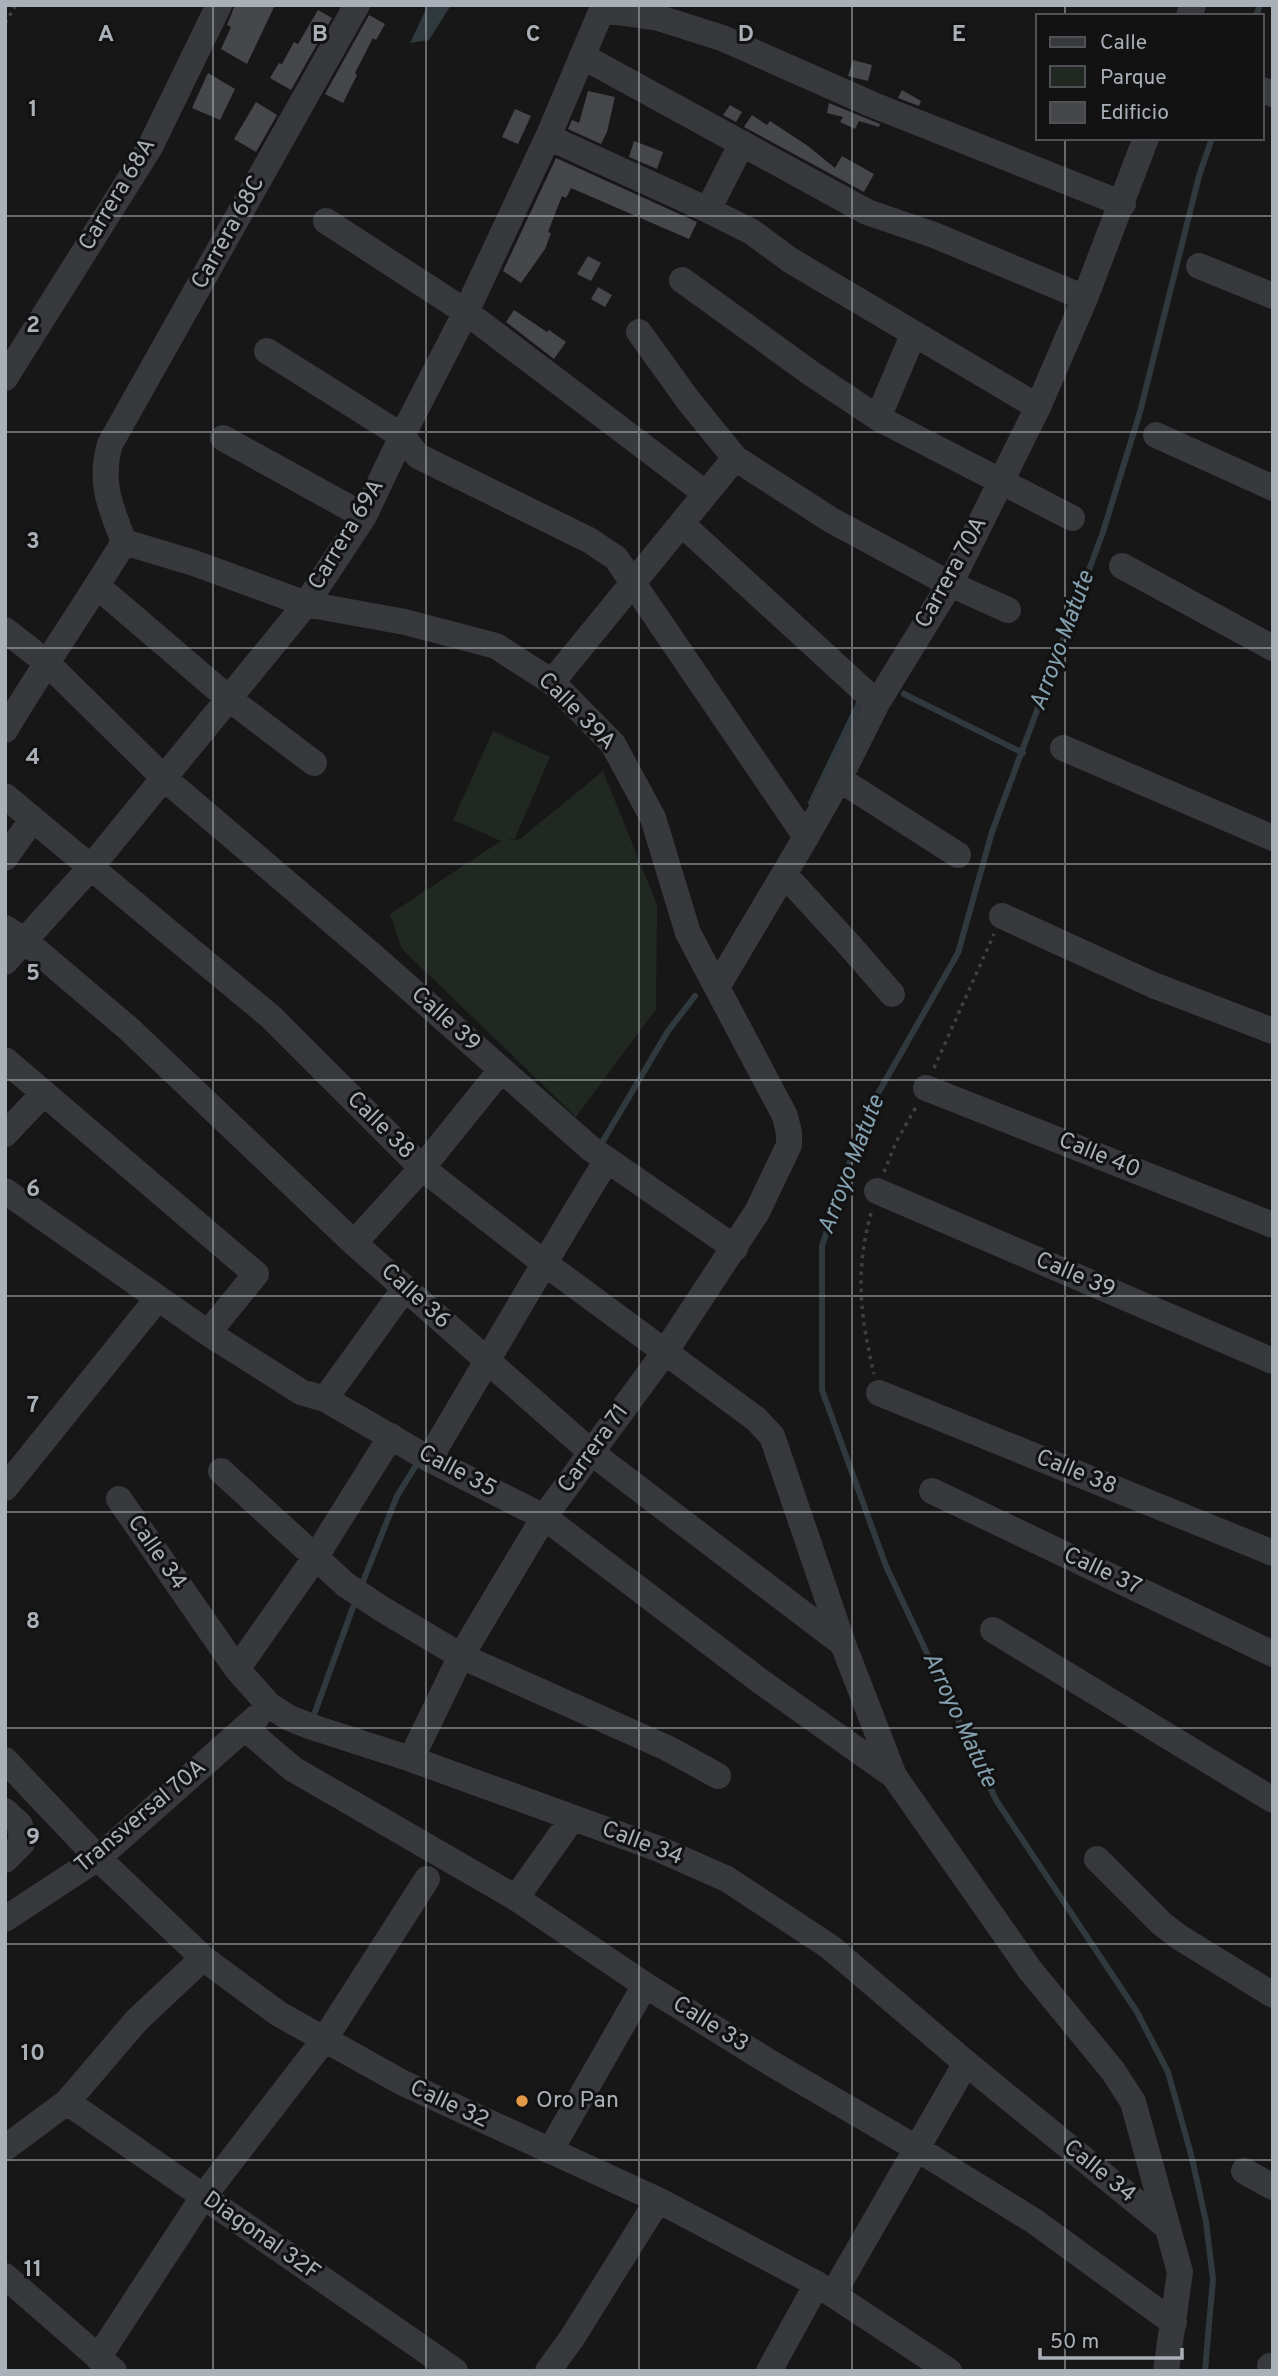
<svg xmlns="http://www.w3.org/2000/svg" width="1278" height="2376" font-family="Overpass,sans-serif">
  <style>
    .green { fill: #212821 }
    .water { fill: #30393d }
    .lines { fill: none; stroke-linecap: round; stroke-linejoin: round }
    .stream { stroke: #30393d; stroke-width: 6 }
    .building { fill: #46474b }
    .path { stroke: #3e4044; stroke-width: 3.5; stroke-dasharray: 3.5 5; stroke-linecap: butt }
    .minor { stroke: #38393d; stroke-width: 26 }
    .grid { fill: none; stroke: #aab0b7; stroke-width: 2; stroke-opacity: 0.55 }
    .poi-dot { fill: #e19946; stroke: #121213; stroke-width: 2.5 }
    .labels { text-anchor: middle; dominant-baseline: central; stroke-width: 6; stroke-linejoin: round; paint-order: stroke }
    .street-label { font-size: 23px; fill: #aab0b7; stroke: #121213 }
    .poi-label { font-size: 23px; fill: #aab0b7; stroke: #121213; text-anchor: start }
    .water-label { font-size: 24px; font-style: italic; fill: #84a0af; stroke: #121213 }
    .grid-label { font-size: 23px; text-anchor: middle; font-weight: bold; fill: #aab0b7; stroke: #121213; stroke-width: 6; stroke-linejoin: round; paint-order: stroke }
  </style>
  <rect width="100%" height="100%" fill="#171718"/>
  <path class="green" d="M493,731L550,757L515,838L507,840L520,839L603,771L657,905L656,1009L576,1117L402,949L390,914L501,841L453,820Z"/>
  <path class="water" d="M428,5H451L429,40L410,43Z"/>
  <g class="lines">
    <path class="stream" d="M1256,16L1260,5
      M904,694L1023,753
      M811,803L859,703
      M600,1146L668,1031L695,996
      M360,1589L397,1496L420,1459
      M315,1712L356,1599
      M1205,2371L1213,2279L1206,2222L1192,2158L1168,2072L1137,2012L996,1800L886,1566L822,1390V1246L853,1153L872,1104L958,953L992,832L1103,532L1140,412L1199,176L1212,138"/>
  </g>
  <path class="building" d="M235,5H275L247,64L221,49L231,27L227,25Z
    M318,10L332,18L291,90L270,78L279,63L282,64L294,42L298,44Z
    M369,15L385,24L376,40L373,38L355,73L357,75L343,103L325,94Z
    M853,60L872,65L868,81L848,76Z
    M208,73L235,89L220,120L192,108Z
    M902,90L921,101L919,106L898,98Z
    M588,91L615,97L607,132L601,144L568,129L572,120L579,123Z
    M256,102L277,115L256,152L234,139Z
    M829,103L880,124L879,127L859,121L855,129L840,122L843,117L827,113Z
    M730,105L742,112L736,122L723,115Z
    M515,109L531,116L518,144L502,137Z
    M752,115L767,125L770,121L808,146L835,168L842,156L874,174L864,192L744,127Z
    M634,141L663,152L657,169L629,157Z
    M556,158L697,222L689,239L571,188L566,198L562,196L548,232L551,233L545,249L521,283L503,271Z
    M588,256L601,263L591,281L577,274Z
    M598,287L612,295L605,307L591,299Z
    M514,310L547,332L549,330L566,342L554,359L506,322Z"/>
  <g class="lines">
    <path class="path" d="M5,23L16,5
      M934,1068L994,934
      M884,1172L896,1142L916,1107
      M871,1213C855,1272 860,1315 874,1374"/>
    <path class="minor" d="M357,5L110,444C99,482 110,506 124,542L194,563L306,604L405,622L496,646L552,682L613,744L653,818L688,933L785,1116L789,1133V1145L757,1212L665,1352L544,1517L461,1656L411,1759
      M602,10L659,18L722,38L871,104L1123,204
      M1189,16L1193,5
      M582,56L867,212L934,235L1085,298
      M1262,90L1273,94
      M548,137L708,210L752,232L790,260L1038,407
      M708,210L742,143
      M326,221L466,312L705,493
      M1199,266L1273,296
      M682,280L812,374L878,418L1072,518
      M639,332L688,400L735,458L831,520L950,584L1008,610
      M267,351L402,436L418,456L589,540L616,558L806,837
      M5,378L150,147L219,5
      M878,418L913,335
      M1156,435L1273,488
      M223,438L364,516
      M682,524L877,703
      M1122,566L1273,648
      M97,586L228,698L314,763
      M5,630L46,662L165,779L374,957L590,1148L735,1248
      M552,682L735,458
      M5,730C43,666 86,605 124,542
      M1063,748L1273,838
      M839,779L958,855
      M5,796L271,1017L422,1168L539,1259L756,1419L772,1436L843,1644L894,1776L1030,1970L1113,2071L1133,2102L1180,2272L1166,2371
      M5,858L32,820
      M785,875L852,948L892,994
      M1002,916L1153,985L1273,1031
      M5,928L24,940L129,1029L354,1243L592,1453L843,1644
      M5,962L91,867L306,604L364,516L402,436L466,312L548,137L604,5
      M717,987L806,837L839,779L877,703L950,584L1038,407L1085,298L1146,138
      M5,1060L256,1274L208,1333
      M926,1088L1273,1225
      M5,1134L44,1093
      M5,1191L208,1333L301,1392L325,1399L429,1459L544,1517L760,1681L894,1776
      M877,1191L1273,1361
      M354,1243L422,1168L501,1070
      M879,1393L1273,1553
      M325,1399L405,1288
      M429,1459C489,1359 546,1258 607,1160
      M221,1471L346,1585L382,1609L461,1656L667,1748L718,1776
      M5,1488L158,1298
      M932,1491L1273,1654
      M119,1499L237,1669L269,1705L289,1718L315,1728L411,1759L659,1849L727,1879L830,1947L966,2063L1167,2227
      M993,1630L1273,1800
      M237,1669L315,1558L391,1436
      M246,1729L293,1769L516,1898L645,1985L769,2062L916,2148L1034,2221L1174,2323
      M5,1760L98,1858L203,1958L279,2014L403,2083L658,2200L817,2284L949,2371
      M1097,1859L1162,1924L1179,1937L1273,1995
      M5,1860L22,1843L20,1825L5,1811
      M516,1898L572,1819
      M5,1919L98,1858L257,1717
      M67,2102L455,2371
      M5,2148L67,2102L137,2020L203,1958
      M550,2151L645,1985
      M1244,2171L1273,2187
      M5,2276L114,2371
      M833,2294L966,2063
      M98,2358L203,2197L324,2040L427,1879
      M1270,2366L1273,2369
      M548,2371L572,2338L658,2200
      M769,2371L817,2284"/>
  </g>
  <path class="grid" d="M213,5V2371M426,5V2371M639,5V2371M852,5V2371M1065,5V16M1065,138V2371M5,216H1273M5,432H1273M5,648H1273M5,864H1273M5,1080H1273M5,1296H1273M5,1512H1273M5,1728H1273M5,1944H1273M5,2160H1273"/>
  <circle class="poi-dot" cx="522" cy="2101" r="7"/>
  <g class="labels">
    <g class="street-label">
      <text transform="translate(118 195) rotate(-59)">Carrera 68A</text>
      <text transform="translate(229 233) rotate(-61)">Carrera 68C</text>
      <text transform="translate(347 535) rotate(-59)">Carrera 69A</text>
      <text transform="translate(952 573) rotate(-61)">Carrera 70A</text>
      <text transform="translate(576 712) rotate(45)">Calle 39A</text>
      <text transform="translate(445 1020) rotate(42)">Calle 39</text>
      <text transform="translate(380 1126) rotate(45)">Calle 38</text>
      <text transform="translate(1099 1156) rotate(22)">Calle 40</text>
      <text transform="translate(1075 1276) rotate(23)">Calle 39</text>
      <text transform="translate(415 1297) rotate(42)">Calle 36</text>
      <text transform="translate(594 1449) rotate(-54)">Carrera 71</text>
      <text transform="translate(457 1472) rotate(28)">Calle 35</text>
      <text transform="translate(1076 1473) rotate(22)">Calle 38</text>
      <text transform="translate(156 1553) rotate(55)">Calle 34</text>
      <text transform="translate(1102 1572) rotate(25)">Calle 37</text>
      <text transform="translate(141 1817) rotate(-40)">Transversal 70A</text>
      <text transform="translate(642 1844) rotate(21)">Calle 34</text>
      <text transform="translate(710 2025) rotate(32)">Calle 33</text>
      <text transform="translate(449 2105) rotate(25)">Calle 32</text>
      <text transform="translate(1099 2172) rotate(39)">Calle 34</text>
      <text transform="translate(261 2237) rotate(35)">Diagonal 32F</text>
    </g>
    <g class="poi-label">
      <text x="536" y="2101">Oro Pan</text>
    </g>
    <g class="water-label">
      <text transform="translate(1063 641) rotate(-70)">Arroyo Matute</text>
      <text transform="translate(852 1165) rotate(-69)">Arroyo Matute</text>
      <text transform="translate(959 1720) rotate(65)">Arroyo Matute</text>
    </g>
  </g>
  <g class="grid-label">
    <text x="106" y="41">A</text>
    <text x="320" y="41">B</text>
    <text x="533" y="41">C</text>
    <text x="746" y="41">D</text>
    <text x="959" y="41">E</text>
    <text x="33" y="116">1</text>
    <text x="33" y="332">2</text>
    <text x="33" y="548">3</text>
    <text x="33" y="764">4</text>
    <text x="33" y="980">5</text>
    <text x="33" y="1196">6</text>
    <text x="33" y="1412">7</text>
    <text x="33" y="1628">8</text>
    <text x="33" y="1844">9</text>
    <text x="33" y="2060">10</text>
    <text x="33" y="2276">11</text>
  </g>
  <rect width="1278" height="2376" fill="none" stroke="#aab0b7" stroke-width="14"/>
  <rect x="1036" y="14" width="228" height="126" fill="#121213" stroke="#4f5155" stroke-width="2"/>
  <rect x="1050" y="37" width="35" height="10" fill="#38393d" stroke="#4f5155" stroke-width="2"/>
  <text x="1100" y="49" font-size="21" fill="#aab0b7">Calle</text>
  <rect x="1050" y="66" width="35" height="21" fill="#212821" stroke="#4f5155" stroke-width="2"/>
  <text x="1100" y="84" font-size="21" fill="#aab0b7">Parque</text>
  <rect x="1050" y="102" width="35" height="21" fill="#46474b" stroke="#4f5155" stroke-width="2"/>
  <text x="1100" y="119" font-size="21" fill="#aab0b7">Edificio</text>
  <path d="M1040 2348v10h142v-10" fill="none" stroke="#aab0b7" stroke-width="3.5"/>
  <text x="1050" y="2348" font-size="21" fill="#aab0b7" stroke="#121213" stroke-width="5" paint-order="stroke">50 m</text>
</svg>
